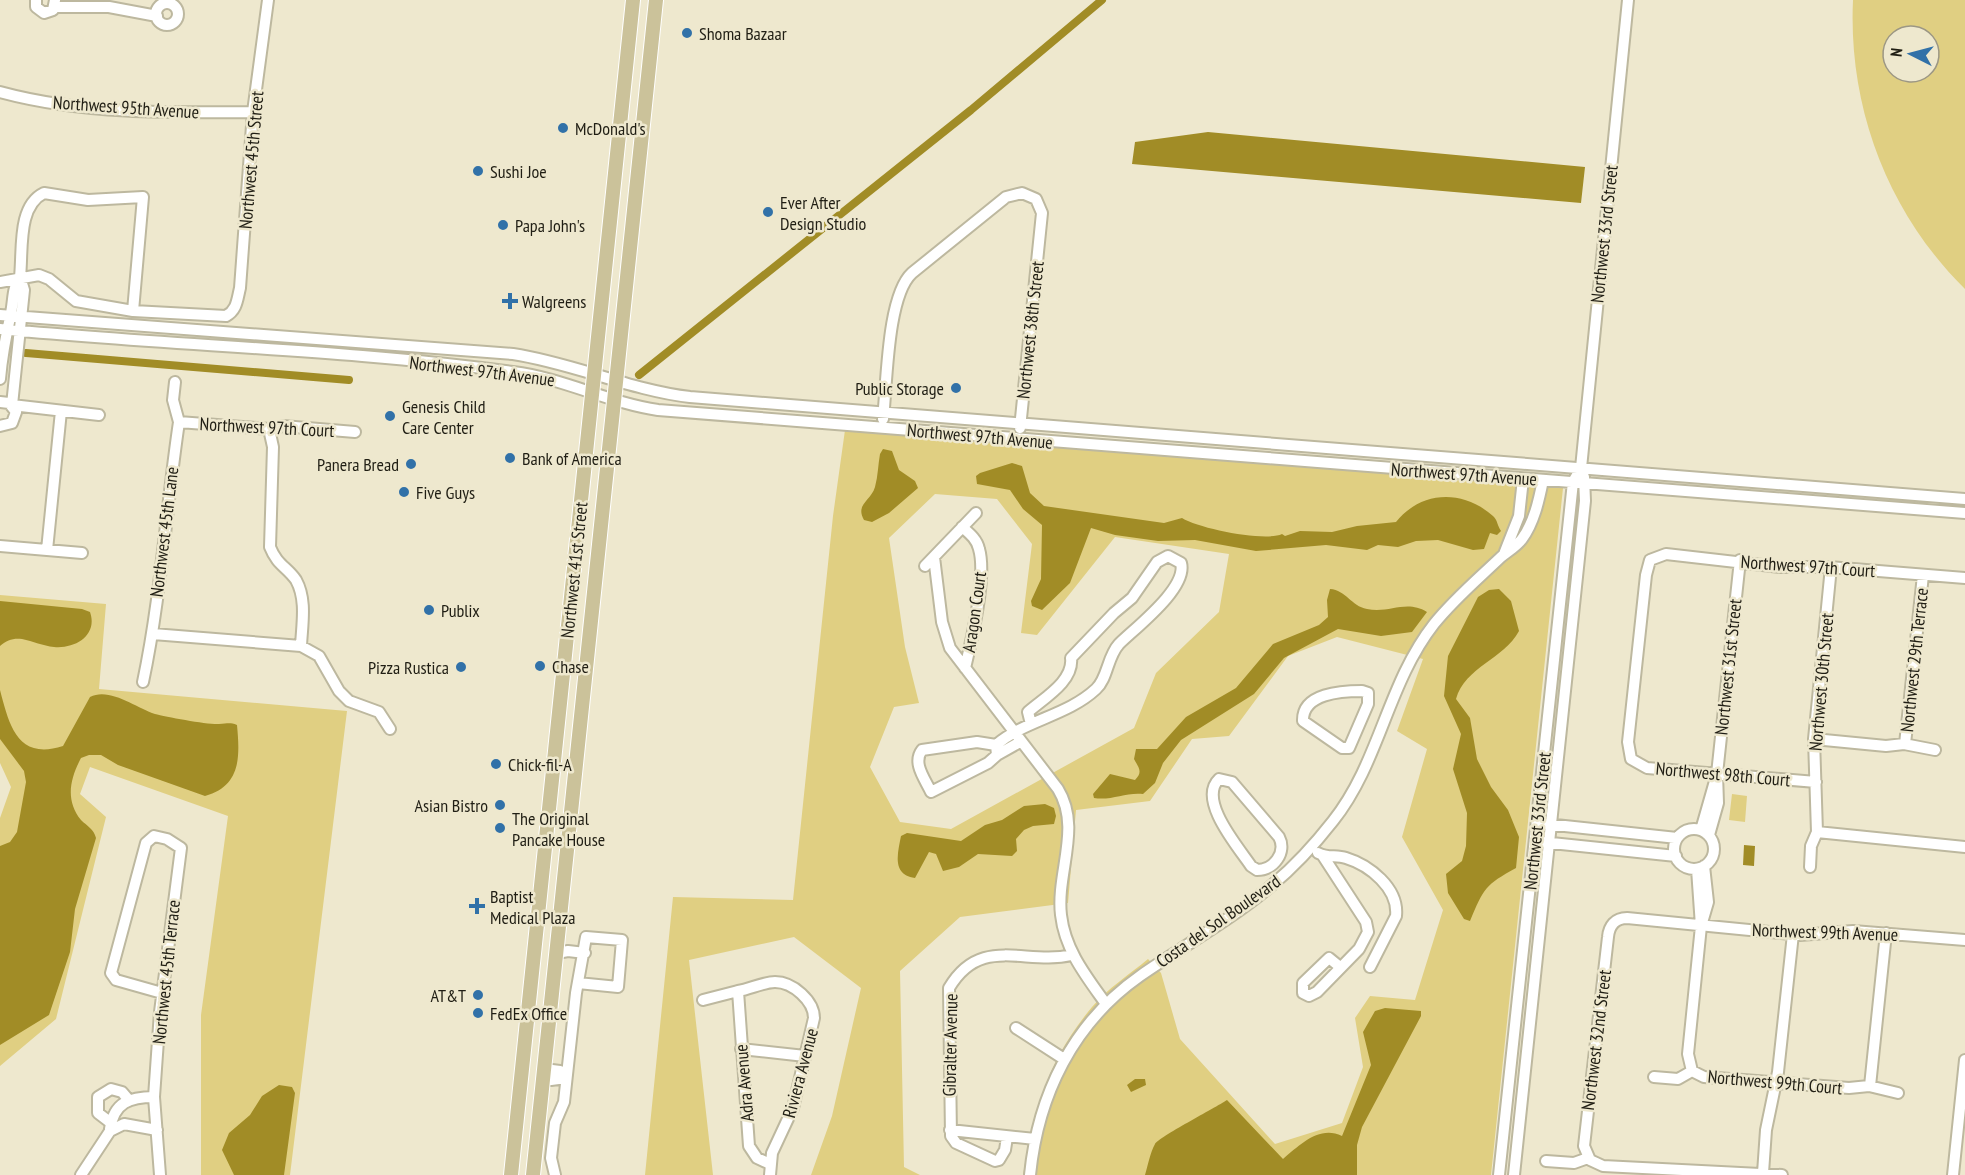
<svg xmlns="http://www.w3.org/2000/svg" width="1965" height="1175" font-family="'PT Sans Narrow',sans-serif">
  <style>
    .green { fill: #e0cf82; fill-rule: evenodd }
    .water { fill: #a18c26 }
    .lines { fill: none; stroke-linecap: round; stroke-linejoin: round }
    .canal { stroke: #a18c26; stroke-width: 8 }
    .minor-casing { stroke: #bdb89f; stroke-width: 14 }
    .major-casing { stroke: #fff; stroke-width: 16 }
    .minor { stroke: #fff; stroke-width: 10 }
    .major { stroke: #cbc29a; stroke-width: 14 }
    .poi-dot { fill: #3171a8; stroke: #eee8ce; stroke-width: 2 }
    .labels { text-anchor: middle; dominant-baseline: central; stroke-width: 5; stroke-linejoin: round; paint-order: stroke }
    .poi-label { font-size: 18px; fill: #201e14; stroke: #eee8ce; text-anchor: start }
    .street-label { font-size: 18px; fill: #201e14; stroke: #eee8ce }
  </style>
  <rect width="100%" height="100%" fill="#eee8ce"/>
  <path class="green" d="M1853,0H1965V289C1888,213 1848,108 1853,0ZM1893,36H1929V72H1893Z
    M845,430L1563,488L1491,1175H1023C1035,1108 1047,1061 1092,1007C1107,989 1130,974 1148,959L1161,973L1180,1039L1275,1144L1342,1123L1363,1067L1355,1018L1370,996L1415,1000L1443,910L1402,837L1427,749L1397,731L1423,659L1337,637L1288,656L1229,736L1192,739L1150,801L1076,810L1068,903L960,917L900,971L904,1167L920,1175H811L832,1116L861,988L794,937L689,960L713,1175H645L673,897L793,900L833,516ZM935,494L997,499L1032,544L1021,633L1037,635L1115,537L1229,554L1219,612L1156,673L1134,728L951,829L900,822L870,767L894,707L919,703L905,647L889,538Z
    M0,595L106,604L99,689L347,711L290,1175H201V1015L228,816L90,767L80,794L106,817L56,1019L0,1066V818L11,787L0,763Z
    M1732,794L1747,796L1745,822L1729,820Z"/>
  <path class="water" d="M1208,132L1585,167L1581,203L1132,164L1135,142Z
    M883,449L892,451L899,470L915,481L918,488L889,513L872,522L864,520C855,504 871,501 875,487C878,476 878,465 880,454Z
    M1012,463L1022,466L1030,493L1044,506L1164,523L1182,518C1200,529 1266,542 1282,534L1285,536L1300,531L1332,532L1357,526L1396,522C1420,492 1461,488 1493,516C1498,521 1497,525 1501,531L1497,535L1490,533L1484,549L1473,550L1438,540L1416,541L1398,547L1378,545L1367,550L1326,545L1256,551L1195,540L1158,541L1115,535L1091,528L1070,583L1042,610L1032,606L1031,601L1041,579L1042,525L1023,509L1010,490L977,484L976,476L980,473Z
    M1330,589C1346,590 1351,606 1367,609C1389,614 1406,599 1427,612L1412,632L1381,636L1338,629L1284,658L1254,694L1181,740L1163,763L1155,783L1143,794C1126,792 1111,801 1094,798L1093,794L1110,774L1135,780C1143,772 1139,768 1134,759L1136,749H1157L1186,717L1236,688L1273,644L1319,625L1328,617L1327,600Z
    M1499,589L1511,601L1519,631C1504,659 1465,667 1456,699L1470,718L1477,759L1491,787L1508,810L1519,837L1516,868C1485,885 1484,888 1470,921L1464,919L1448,893L1446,874L1462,861L1466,846L1467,813L1453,769L1461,734L1444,696L1448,656L1478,597L1489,590Z
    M0,601L82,609L90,612C98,635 76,649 54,647C43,646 33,641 22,639C13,638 7,640 0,646Z
    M0,690C9,724 17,761 63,746L90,697C110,687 136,708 155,714C166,717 210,725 219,724C227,724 229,722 237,725C240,757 241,786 205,796L118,765L101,755H89L81,758C70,779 65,800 81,820C87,826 94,829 96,838L75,909L70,952L49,1015L0,1045V846L10,842L17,832L26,782L24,771L0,739Z
    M1045,804L1054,808L1056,816L1054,824L1033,826L1024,830L1016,839L1017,851L1012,856L978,854L959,867L943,871L936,854L929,852L915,878C891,875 898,852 901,836L907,833L961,841L985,825L1002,820L1024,806Z
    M1744,845L1755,846L1754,866L1743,865Z
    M1385,1008L1421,1011V1016L1362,1127L1357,1145V1175H1145C1148,1165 1150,1153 1155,1144C1159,1137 1215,1108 1227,1100L1283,1159C1300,1145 1319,1125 1342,1136L1371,1065L1363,1032L1375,1011Z
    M1135,1079H1145L1146,1085L1131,1092L1127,1085Z
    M279,1085L292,1087L295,1093L284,1175H234L222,1150L229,1133L250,1115L262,1096Z"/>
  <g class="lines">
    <path class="canal" d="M26,353L349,380
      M639,375L971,110L1102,0"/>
    <defs>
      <path id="minor" d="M36,0V7L44,13L53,10L55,0
        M156 14a11 11 0 1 1 22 0a11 11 0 1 1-22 0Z
        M55,7H109L157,16
        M0,92C81,114 169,113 253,112
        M20,277C23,250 17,206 44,193L88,200L143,197L133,311
        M0,282L39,275L49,279L76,301L133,311L226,316C237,310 237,300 240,288L253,112L268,0
        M0,315L513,354C573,363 630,390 690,397L1965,499
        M0,329C171,346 343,349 513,372C563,378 609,403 658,410L1965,513
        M0,379C2,355 6,335 11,313C14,299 12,289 20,277L24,290L12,405L99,415
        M0,402L9,403L16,412L12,423L0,426
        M883,419C887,383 887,296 912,273L1006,197L1022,193L1036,199L1042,213L1020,428
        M179,422L269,429L283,426L355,432
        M269,429L273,447L270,547C277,565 287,567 296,580C307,600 302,624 301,646
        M962,527C969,533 977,539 979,549C987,576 972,639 965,668
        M0,546L82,553
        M47,550L61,411
        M1504,554L1519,516L1523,479
        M934,557L942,622L950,648L1058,789C1082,828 1056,873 1061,915C1065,950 1086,976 1106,1004
        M925,566L976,513
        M153,634L301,646L319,656L339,691L349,701L379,712L390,729
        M143,682C161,597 166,509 179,422L173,400L175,382
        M1362,691L1368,693V704L1349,748H1342L1303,721C1302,693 1342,691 1362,691Z
        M1814,739L1886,746L1904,744L1935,750
        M977,742L996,745L997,755L988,763L931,792C925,779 912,763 922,750Z
        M1905,744L1923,575
        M996,745C1025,720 1067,716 1096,689C1108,678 1107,657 1119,644C1135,628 1188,588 1181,563L1168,556L1157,562L1132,598L1114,613L1071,658C1074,681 1044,698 1028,712L1031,724
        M997,755L1020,742
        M1219,779L1232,782L1279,837C1287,852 1274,870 1257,870L1251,866C1239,848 1197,800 1219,779Z
        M1816,782L1647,768L1631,759L1628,742L1646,575L1650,560L1666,554L1780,567H1829L1965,578
        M1546,824L1677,838
        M1674 849a20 20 0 1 1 40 0a20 20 0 1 1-40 0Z
        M1701,830L1717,774
        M1817,832L1965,847
        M1709,835L1718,803L1717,774L1740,560
        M1542,842L1676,856
        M1318,853C1327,858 1336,855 1346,858C1369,865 1399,888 1396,916L1370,967
        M1323,856L1366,922L1368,932L1359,949L1317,992L1309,996L1303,993V983L1329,958L1340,967
        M1810,867L1811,846L1817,832L1814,739L1831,567
        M1701,926L1708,902L1704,866
        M557,953L568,951L585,953
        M703,1000L738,991
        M1016,1028L1064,1059
        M741,1049L805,1056
        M552,1070L560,1071L566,1078L551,1080L544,1074Z
        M1692,1071L1704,1077L1849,1088L1869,1086L1898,1093
        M1692,1071L1688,1054L1701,926L1697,869
        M1654,1077L1678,1079L1692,1071
        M1870,1086L1886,933
        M111,1123L98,1113V1097L111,1089L122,1092L128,1099
        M110,1129C114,1102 130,1097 154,1097
        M950,1130L1035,1139
        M1007,1137L1005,1150L999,1160L995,1161L956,1143L951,1136L949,988C981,934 1025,966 1072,955
        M1546,1161L1574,1163L1588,1158
        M770,1164L757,1158L749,1146L738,991C750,989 764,982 775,982C793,982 814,1001 814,1018L793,1108L772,1153L770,1175
        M1763,1173L1766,1130L1778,1072L1793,934
        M81,1175L110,1131L124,1124L157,1130
        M160,1175L154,1097L160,1012L181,848L167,839L154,836L146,843L111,973L116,980L162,993
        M555,1175L551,1158L555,1123L564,1102L576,993L586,937L622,940L618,987L578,983
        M1030,1175C1038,1095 1073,1023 1140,976C1183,946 1231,920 1271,886C1294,867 1315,844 1333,821C1380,762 1387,684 1434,624C1454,599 1478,579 1501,557C1508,551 1516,547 1522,539C1534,523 1539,500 1543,480
        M1499,1175L1573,482L1581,468L1628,0
        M1514,1175L1585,501L1584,477
        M1782,1175L1603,1166L1590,1160L1584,1146L1608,937C1609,926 1615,918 1627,918L1800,935L1853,931L1965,940
        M1953,1175L1965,1060"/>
      <path id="major" d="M511,1175L633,0
        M533,1175L656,0"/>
    </defs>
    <use href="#minor" class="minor-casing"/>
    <use href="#major" class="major-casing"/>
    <use href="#minor" class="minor"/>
    <use href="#major" class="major"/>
  </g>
  <g class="poi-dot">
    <circle cx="687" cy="33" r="6"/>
    <circle cx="563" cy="128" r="6"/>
    <circle cx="478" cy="171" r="6"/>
    <circle cx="768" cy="212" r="6"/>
    <circle cx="503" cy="225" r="6"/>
    <path d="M507 292h6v6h6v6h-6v6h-6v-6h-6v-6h6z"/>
    <circle cx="956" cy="388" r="6"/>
    <circle cx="390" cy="416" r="6"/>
    <circle cx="510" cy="458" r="6"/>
    <circle cx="411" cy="464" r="6"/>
    <circle cx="404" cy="492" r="6"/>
    <circle cx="429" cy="610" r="6"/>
    <circle cx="540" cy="666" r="6"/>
    <circle cx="461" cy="667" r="6"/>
    <circle cx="496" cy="764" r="6"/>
    <circle cx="500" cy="805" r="6"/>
    <circle cx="500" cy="828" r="6"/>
    <path d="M474 897h6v6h6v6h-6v6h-6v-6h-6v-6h6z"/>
    <circle cx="478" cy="995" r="6"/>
    <circle cx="478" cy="1013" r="6"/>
  </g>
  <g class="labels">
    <g class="poi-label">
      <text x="699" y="33">Shoma Bazaar</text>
      <text x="575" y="128">McDonald's</text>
      <text x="490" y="171">Sushi Joe</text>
      <text x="780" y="202">Ever After<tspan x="780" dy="21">Design Studio</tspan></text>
      <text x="515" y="225">Papa John's</text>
      <text x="522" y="301">Walgreens</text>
      <text x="944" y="388" text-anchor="end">Public Storage</text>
      <text x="402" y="406">Genesis Child<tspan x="402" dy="21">Care Center</tspan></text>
      <text x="522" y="458">Bank of America</text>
      <text x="399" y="464" text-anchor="end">Panera Bread</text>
      <text x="416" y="492">Five Guys</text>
      <text x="441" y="610">Publix</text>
      <text x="552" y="666">Chase</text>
      <text x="449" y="667" text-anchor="end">Pizza Rustica</text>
      <text x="508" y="764">Chick-fil-A</text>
      <text x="488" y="805" text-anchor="end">Asian Bistro</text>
      <text x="512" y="818">The Original<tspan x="512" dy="21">Pancake House</tspan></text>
      <text x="490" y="896">Baptist<tspan x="490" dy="21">Medical Plaza</tspan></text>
      <text x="466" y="995" text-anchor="end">AT&amp;T</text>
      <text x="490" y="1013">FedEx Office</text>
    </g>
    <g class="street-label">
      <text transform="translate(126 107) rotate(4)">Northwest 95th Avenue</text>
      <text transform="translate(251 160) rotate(-85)">Northwest 45th Street</text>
      <text transform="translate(1604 234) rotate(-84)">Northwest 33rd Street</text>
      <text transform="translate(1030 330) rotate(-84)">Northwest 38th Street</text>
      <text transform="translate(482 371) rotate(7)">Northwest 97th Avenue</text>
      <text transform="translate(267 427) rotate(3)">Northwest 97th Court</text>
      <text transform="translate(980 436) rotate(5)">Northwest 97th Avenue</text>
      <text transform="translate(1464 474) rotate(4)">Northwest 97th Avenue</text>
      <text transform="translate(164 532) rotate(-83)">Northwest 45th Lane</text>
      <text transform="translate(1808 566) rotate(4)">Northwest 97th Court</text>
      <text transform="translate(574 570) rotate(-84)">Northwest 41st Street</text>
      <text transform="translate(974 612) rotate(-82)">Aragon Court</text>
      <text transform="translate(1914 660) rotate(-84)">Northwest 29th Terrace</text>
      <text transform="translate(1728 667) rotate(-84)">Northwest 31st Street</text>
      <text transform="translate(1821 682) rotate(-85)">Northwest 30th Street</text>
      <text transform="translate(1723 774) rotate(5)">Northwest 98th Court</text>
      <text transform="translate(1537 821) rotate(-84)">Northwest 33rd Street</text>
      <text transform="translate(1218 921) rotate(-35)">Costa del Sol Boulevard</text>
      <text transform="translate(1825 932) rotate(2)">Northwest 99th Avenue</text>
      <text transform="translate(166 972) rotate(-84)">Northwest 45th Terrace</text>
      <text transform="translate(1596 1040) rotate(-83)">Northwest 32nd Street</text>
      <text transform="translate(950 1045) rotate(-89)">Gibralter Avenue</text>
      <text transform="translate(800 1073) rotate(-75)">Riviera Avenue</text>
      <text transform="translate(1775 1082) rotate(5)">Northwest 99th Court</text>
      <text transform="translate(744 1083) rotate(-95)">Adra Avenue</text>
    </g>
  </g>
  <g transform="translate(1911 54) rotate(276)"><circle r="28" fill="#eee8ce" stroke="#9c9784" stroke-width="1.5"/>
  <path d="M0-4.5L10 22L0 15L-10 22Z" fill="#3171a8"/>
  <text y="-9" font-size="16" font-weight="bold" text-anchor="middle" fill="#201e14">N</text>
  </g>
</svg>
